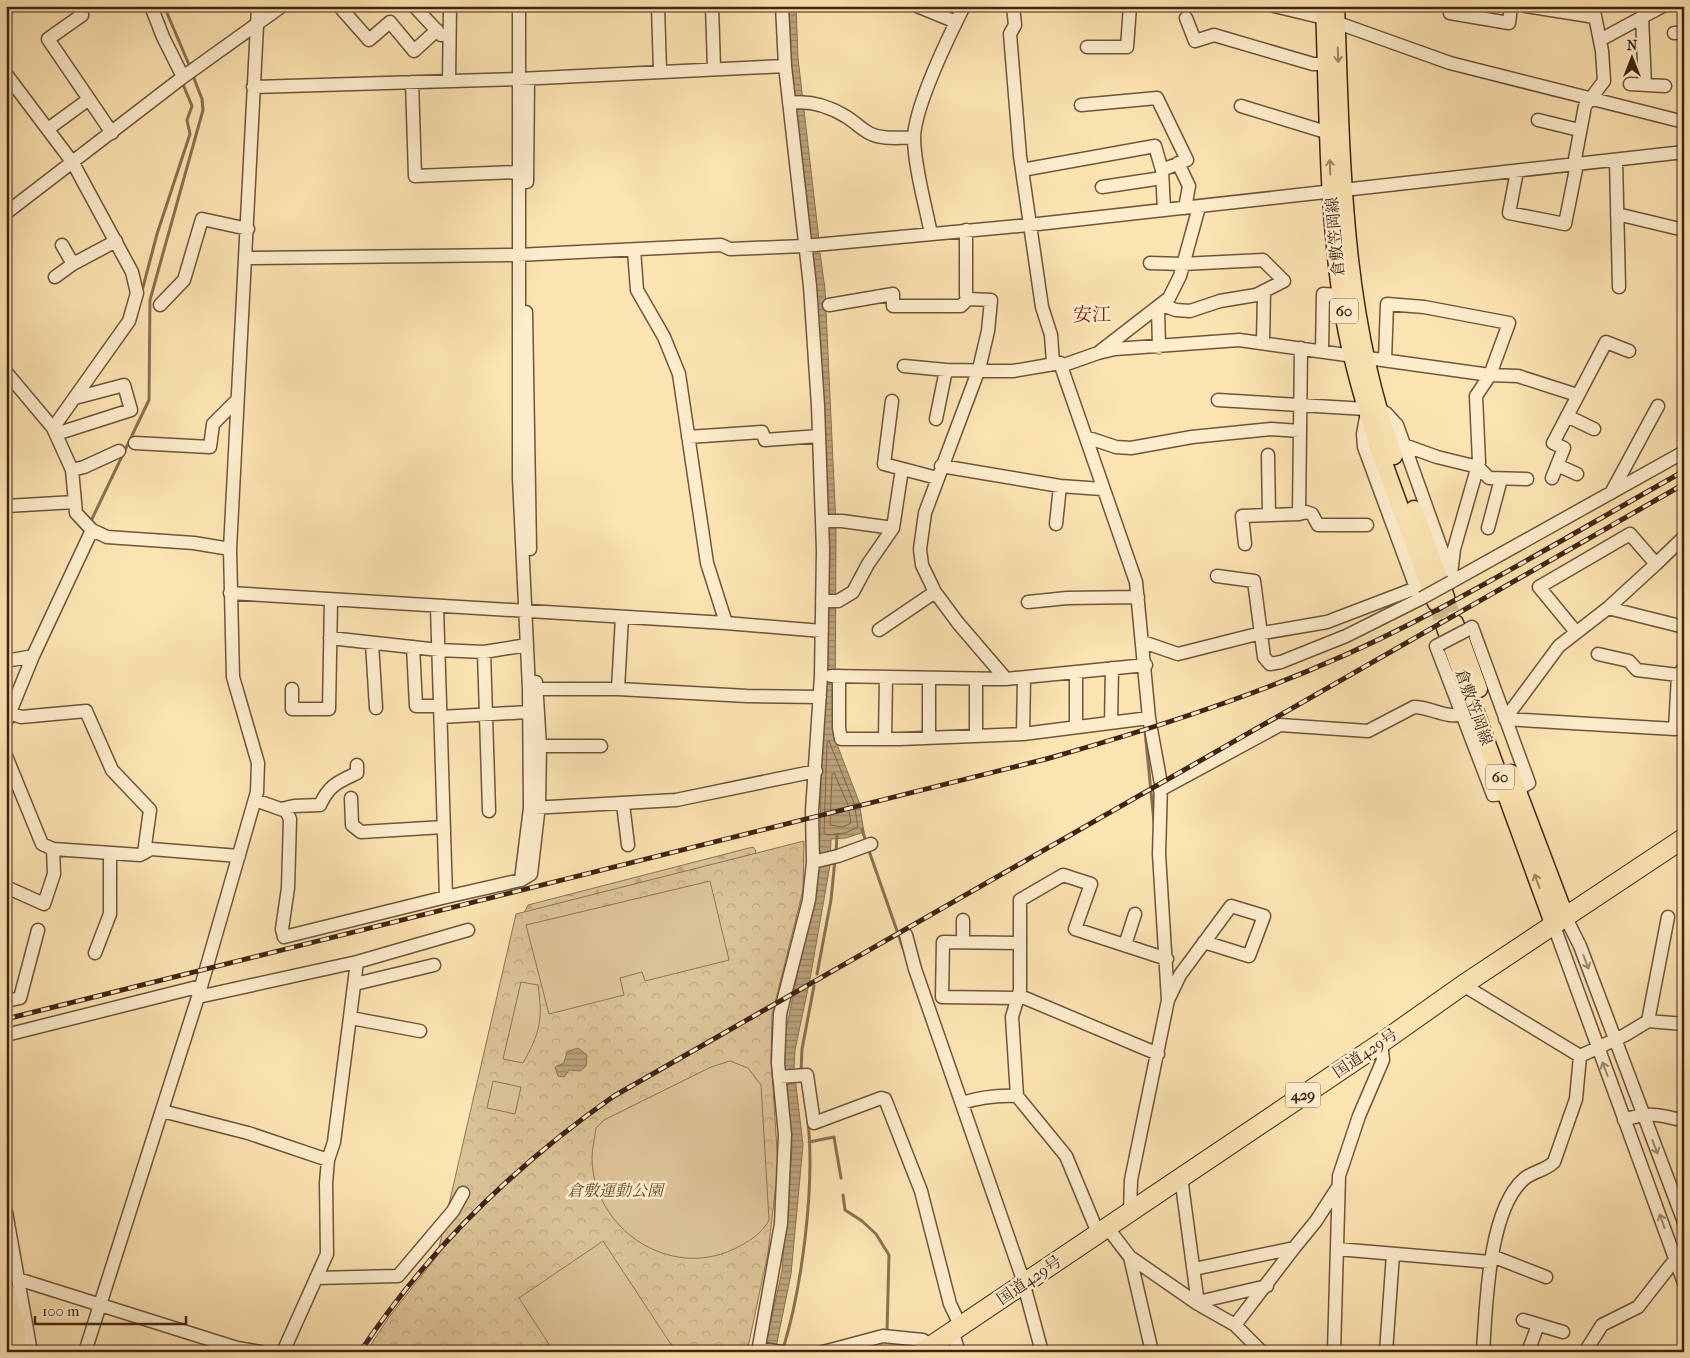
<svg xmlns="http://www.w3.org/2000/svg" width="1690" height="1358" font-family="'IM FELL French Canon','Noto Serif JP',serif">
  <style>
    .forest { fill: url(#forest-firs); stroke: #8e7455 }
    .park { fill: url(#park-crowns); stroke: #8e7455 }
    .pitch { fill: #dcc397; stroke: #8e7455 }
    .water { fill: url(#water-rules); stroke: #8a7052 }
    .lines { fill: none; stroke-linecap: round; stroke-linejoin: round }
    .shore { stroke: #7e6448; stroke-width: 1 }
    .stream { stroke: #8a7052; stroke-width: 3 }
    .major-tunnel { stroke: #d6be92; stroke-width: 16; stroke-dasharray: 16 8; stroke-linecap: butt }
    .minor-casing { stroke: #6f543b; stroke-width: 15 }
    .major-casing { stroke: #402413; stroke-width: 19 }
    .highway-casing { stroke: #402413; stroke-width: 21 }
    .minor { stroke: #fdedcd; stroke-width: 12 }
    .major { stroke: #fce4b2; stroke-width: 16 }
    .highway { stroke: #fce4b2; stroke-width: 19 }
    .rail-casing { stroke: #402413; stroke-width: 5 }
    .rail { stroke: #fdedcd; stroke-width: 3; stroke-dasharray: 9; stroke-linecap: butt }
    .minor-bridge-casing { stroke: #6f543b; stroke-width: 15; stroke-linecap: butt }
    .minor-bridge { stroke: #fdedcd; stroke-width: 12 }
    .oneway { stroke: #9e8462 }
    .oneway2 { stroke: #9e8870 }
    .labels { text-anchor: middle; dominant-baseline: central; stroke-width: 5; stroke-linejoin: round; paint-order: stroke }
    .shield { fill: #fdedcd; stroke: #79604b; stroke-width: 1 }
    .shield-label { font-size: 15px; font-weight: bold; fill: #402413 }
    .street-label { font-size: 16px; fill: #402413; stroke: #fdedcd }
    .park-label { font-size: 16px; font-style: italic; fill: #674c34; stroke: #fdedcd }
    .quarter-label { font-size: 19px; fill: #7a1f14; stroke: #fdedcd }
  </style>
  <defs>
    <pattern id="forest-firs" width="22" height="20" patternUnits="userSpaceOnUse" patternTransform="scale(1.25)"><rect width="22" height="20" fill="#dcc397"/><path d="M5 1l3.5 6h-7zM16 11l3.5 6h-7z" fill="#bea781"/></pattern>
    <pattern id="park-crowns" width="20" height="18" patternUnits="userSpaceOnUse" patternTransform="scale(1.25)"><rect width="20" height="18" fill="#dcc397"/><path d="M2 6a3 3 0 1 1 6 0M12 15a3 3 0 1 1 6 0" fill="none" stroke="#bea781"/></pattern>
    <pattern id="water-rules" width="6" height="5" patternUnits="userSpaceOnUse" patternTransform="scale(1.25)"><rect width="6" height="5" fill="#bca37c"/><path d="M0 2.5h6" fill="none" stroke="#9a8564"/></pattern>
  </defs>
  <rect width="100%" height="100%" fill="#fce4b2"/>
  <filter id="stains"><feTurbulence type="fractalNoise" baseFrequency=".004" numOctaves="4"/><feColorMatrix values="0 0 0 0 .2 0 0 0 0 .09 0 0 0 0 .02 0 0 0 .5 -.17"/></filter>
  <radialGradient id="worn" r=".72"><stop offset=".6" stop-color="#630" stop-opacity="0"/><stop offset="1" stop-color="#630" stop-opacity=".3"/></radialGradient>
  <path class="forest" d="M753,847L756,851L754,856L523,915L528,905Z"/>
  <path class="park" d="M804,841L803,890L772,1015L771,1057L778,1166L768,1253L747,1352H366L389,1317L437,1256L516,914Z"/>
  <path class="pitch" d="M710,881L729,960L645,981L642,972L620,978L624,995L549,1014L526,925Z
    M521,982L538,985C543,1020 540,1033 523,1063L503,1059Z
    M730,1061L748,1068L761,1085L769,1220C762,1234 748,1242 734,1249C669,1280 593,1229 592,1158C592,1148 595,1138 596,1128L604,1120L711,1067Z
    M493,1081L521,1087L515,1114L487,1108Z
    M603,1241L676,1352H554L519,1298Z"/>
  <path class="water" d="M787,6H796L798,58L819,240L813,241L808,236L789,55Z
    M820,253L825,289L836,526L835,739L859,802L864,832L846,838L831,839L830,865L810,979L795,1050L794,1069L803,1145L791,1274L775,1352H764L782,1271L792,1147L784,1069L785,1035L818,874L820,838L822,732L810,254Z
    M578,1048L587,1055L586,1066L580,1071L569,1070L564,1077L558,1076L555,1067L564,1063L567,1052Z"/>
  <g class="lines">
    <path class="shore" d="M829,741L854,803L858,827L845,833L827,835L824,833L827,744Z
      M834,773L848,805L851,823L843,827L830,825L832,775Z"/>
    <path class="stream" d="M164,6L190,67
      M1257,6L1263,7
      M142,291L157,234L190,134L187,120L192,106L182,82
      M91,521L149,400L150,300L203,110L202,99L193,76
      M1145,731L1154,822
      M862,829L866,842
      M868,848L903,948
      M836,853L837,835
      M817,974L831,900L835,859
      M801,1072L802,1049L814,986
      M809,1142L834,1137L841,1178
      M843,1195L845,1210L862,1221L876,1234L889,1255L887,1332
      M1110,1241L1126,1262
      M783,1349C802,1288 815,1186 808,1122"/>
    <path class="major-tunnel" d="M1446,597L1455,623
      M1436,603L1445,628"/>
    <defs>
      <path id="minor" d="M85,6L80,10L82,15L48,39L112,133
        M151,6L163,37L183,77
        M339,6L369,40L390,22L414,51L437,30
        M414,6L441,35
        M658,6L660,71
        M712,6L714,68
        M917,6L956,22
        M1013,6L1015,25L1010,34L1020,156L1042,307L1051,335L1053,363
        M1274,6L1324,18L1450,63L1684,122
        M1452,6L1450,13L1509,23L1511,6
        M1526,6L1595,17
        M1642,17L1645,85
        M1186,18L1195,41L1214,35L1313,64H1326
        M1674,33H1684
        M1600,40L1663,6
        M1087,47H1127L1130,6
        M6,74L73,163L132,272L137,293L129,321L53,428
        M449,81L450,6
        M412,82L415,176L518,172
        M1630,84L1665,86
        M253,87L519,79L785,66
        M789,103C809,100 827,105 845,116C854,121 862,130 871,134C884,140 900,137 914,138
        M1081,105L1157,98L1187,160L1162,170
        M1241,106L1329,133
        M1538,120L1579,130
        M48,129L89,99
        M1616,160L1619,287
        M1178,163L1189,186L1185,208
        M1574,164L1585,106L1604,81L1602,51L1593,6
        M1022,170L1155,146L1162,170L1164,210
        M1517,171L1509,213L1565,224L1577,164
        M527,182L528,79
        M1102,187L1162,178
        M6,213L183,77L282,6
        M1617,214L1684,230
        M966,230V295L968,299L991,300L988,331L979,369L925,513L920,549L922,565L935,592L958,623L1006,679
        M931,234C925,203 915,170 914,139C914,108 949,36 964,6
        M62,245L73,264
        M634,250L637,290L664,337L679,374L707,563L726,623
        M246,258L517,255L721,245L730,249L804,246L1029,225L1684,152
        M1150,263L1182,264L1263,260L1284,281L1256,295L1220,301L1190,311L1176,310L1162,305
        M55,277L73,264L116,241
        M160,305L184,280L202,219L248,229
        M829,305L893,294V306H961L968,299
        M1158,308L1159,347
        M526,312L530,549
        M1263,343L1264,291
        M1322,351L1323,294L1341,295
        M1098,353L1115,349L1239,340L1490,375L1518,376L1577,395
        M1385,360L1387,304L1424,307L1509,323L1490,375L1476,396L1479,462L1454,549L1451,574
        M904,366L946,370L1013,371L1060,363L1136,582L1149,718L1161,784L1159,854L1168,1000L1131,1180L1130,1212
        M1061,366L1098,353L1169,298L1180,276L1199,207
        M6,372L53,428L72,470L76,513L92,530L107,537L194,543L230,549
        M1218,400L1366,409
        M892,401L884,464L937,478
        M1378,408L1386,413L1397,425L1450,573
        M1367,412L1363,434L1364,447L1419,596
        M1567,416L1594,429
        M936,419L946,370
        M56,434L131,410L124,385L75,398
        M688,437L762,432L765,440L819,436
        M1086,437L1116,447L1131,448L1192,437L1271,429L1300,431
        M135,443L210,447L213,424L237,400
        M1404,445L1437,457L1478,467L1489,478L1527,479
        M1268,455L1269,515L1299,514L1306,512L1312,514L1318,525H1367
        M1557,465L1577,474
        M941,466L1060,486L1102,489
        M72,470L84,467L119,451
        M1552,478L1564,448L1553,443L1606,342L1629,351
        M1611,493L1658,406
        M6,506L75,502
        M1299,514L1301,348
        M823,521H842L893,528L902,469
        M1056,524L1060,486
        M1488,528L1501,479
        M1245,544L1242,516L1269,515
        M1656,564L1684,537
        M1217,576L1254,581L1264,657L1270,664L1281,662L1346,636L1422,598
        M1451,582L1684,452
        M230,593L726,623L822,631
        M822,601H838L853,592L868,564L893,528
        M1028,602L1067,598L1138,597
        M437,607L446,897L521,880L530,808L529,689L519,478V6
        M1608,608L1680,626L1684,629
        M879,630L935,592
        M1467,630L1472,627L1529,783L1517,790
        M330,638L439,650L484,652L527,645
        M1143,642L1178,654L1257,634L1327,622L1416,588
        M372,643L376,708
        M1440,644L1436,646L1493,795L1506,794
        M413,647L416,706H440
        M484,652L489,811
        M1598,654L1629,661L1637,670L1678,675
        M6,661L33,656
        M1076,673V727
        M831,676L1006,679L1146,665
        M839,676V728L841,739H900L1023,734L1149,718
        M929,678V737
        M976,679V736
        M292,689V709H329L331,600
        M530,689H618L747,696L820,697
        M618,689L622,617
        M10,713L21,717L86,711L112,770L150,810L144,853
        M441,717L528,712
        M1505,719L1559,646L1608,608L1656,564L1630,534L1539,587L1576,632
        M1505,719L1675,729L1678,675L1684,668
        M6,722L33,656L92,530
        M1111,723L1112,668
        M1023,734L1024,678
        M885,739L886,677
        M540,746H601
        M6,756L42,844L53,849L140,855L151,849L239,856
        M1160,790L1280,725L1368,731L1414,707C1431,707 1446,719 1463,714
        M351,798L352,825L361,832L444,827
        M255,800L286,811L290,819L288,888L282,929L284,937L446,897
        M623,804L628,845
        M531,808L676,800L816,771
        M281,809L294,806L320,805C329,785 338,782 357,773V765
        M813,862L838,856L871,844
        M521,880L531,874L539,805L540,746L536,682
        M6,887L44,904L54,874L53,849
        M1566,918L1580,946L1684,1222
        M963,920V942
        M1554,926L1684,1283
        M906,935L915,969L1021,1274L1042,1352
        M1020,943L943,942L942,997L1025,998L1158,1054
        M1125,945L1135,914
        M95,953L110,914V853
        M357,962L468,930
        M355,984L434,965
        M1463,985L1580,1056
        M198,997L357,962L334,1142L328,1160L326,1183L327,1254L283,1352
        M1169,998L1180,975L1231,906L1264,916L1249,956L1204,942
        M6,1001L20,998L38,930
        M351,1018L420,1031
        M1648,1021L1668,917
        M6,1035L201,986
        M1580,1056L1625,1035L1648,1021L1684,1024
        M779,1077L807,1075L814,1123L881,1098L885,1099L921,1191L950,1304L960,1325
        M1017,1096L1012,1017L1020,990V900L1063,875L1091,884L1075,929L1167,959
        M962,1103C981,1097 997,1095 1017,1096L1066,1156L1098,1233
        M162,1111L248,1133L328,1160
        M1624,1120C1648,1112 1659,1114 1684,1121
        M1181,1177L1198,1304
        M6,1212L31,1352
        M1107,1227L1130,1257L1198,1304L1235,1325L1262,1352
        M1337,1249L1490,1262
        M1492,1256L1546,1277
        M1130,1257L1152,1352
        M1194,1269L1294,1248L1316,1221L1338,1187
        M316,1278L398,1276L453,1211L463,1193
        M18,1279L237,1348L261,1352
        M1198,1302L1267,1286
        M1523,1320L1563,1332
        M1235,1325L1294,1248
        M952,1331L959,1352
        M6,1348L7,1352
        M759,1348L781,1352
        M85,1352L198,997L257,792L258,763L233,677L230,549L258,6
        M758,1352L781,1224L785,1135L778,1063L780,1014L809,900L813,862L812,811L821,676L823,550L818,406L810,286L785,66L782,6
        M823,1352L883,1336L923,1340L929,1347
        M1334,1352L1339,1176L1359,1116L1383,1060L1381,1043
        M1386,1352L1393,1254
        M1483,1352C1486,1307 1488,1210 1524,1179C1533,1171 1545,1171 1554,1162L1576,1099L1580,1056
        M1528,1352L1538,1325
        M1585,1352L1602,1325L1638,1307L1684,1248"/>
      <path id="major" d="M1324,6C1328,112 1327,218 1345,323C1363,419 1402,511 1436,603
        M1336,6C1342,158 1341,312 1394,456
        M1414,509L1446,597
        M1455,623L1479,689
        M1445,628L1554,926
        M1511,773L1566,918
        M6,1290L16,1325L19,1352"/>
      <path id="highway" d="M922,1352L1381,1043L1463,985L1684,838"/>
    </defs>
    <use href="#minor" class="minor-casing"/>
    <use href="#major" class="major-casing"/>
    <use href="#highway" class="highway-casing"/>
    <use href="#minor" class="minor"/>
    <use href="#major" class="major"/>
    <use href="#highway" class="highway"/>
    <defs>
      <path id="rail" d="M6,1019L1046,759C1170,724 1295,683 1410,624C1503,576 1593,522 1684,471
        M360,1352C428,1250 514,1166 614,1096L1684,484"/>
    </defs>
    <use href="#rail" class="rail-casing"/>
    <use href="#rail" class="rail"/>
    <defs>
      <path id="minor-bridge" d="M1422,598L1451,582
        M1440,644L1467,630"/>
    </defs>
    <use href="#minor-bridge" class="minor-bridge-casing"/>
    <use href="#minor-bridge" class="minor-bridge"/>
  </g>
  <defs><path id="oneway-shaft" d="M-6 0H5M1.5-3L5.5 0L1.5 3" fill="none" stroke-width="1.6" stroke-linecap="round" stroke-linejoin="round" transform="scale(1.25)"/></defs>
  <g class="oneway">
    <use href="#oneway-shaft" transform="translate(1338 55) rotate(88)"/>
    <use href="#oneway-shaft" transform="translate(1330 167) rotate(-92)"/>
    <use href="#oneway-shaft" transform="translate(1537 881) rotate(-110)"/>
  </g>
  <g class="oneway2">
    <use href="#oneway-shaft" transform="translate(1586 962) rotate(69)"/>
    <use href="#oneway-shaft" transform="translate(1605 1069) rotate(-111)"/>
    <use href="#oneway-shaft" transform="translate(1655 1147) rotate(69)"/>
    <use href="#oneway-shaft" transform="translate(1662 1221) rotate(-110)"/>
  </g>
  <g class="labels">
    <g class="shield">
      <rect x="1330" y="298.5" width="28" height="25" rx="4"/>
      <rect x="1486" y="764.5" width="28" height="25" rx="4"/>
      <rect x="1285.5" y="1082.5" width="35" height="25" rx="4"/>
    </g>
    <g class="shield-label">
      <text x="1344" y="311">60</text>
      <text x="1500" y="777">60</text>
      <text x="1303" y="1095">429</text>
    </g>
    <g class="street-label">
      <text transform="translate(1335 237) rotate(-95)">倉敷笠岡線</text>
      <text transform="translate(1474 707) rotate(70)">倉敷笠岡線</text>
      <text transform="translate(1365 1053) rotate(-34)">国道429号</text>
      <text transform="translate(1029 1280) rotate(-34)">国道429号</text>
    </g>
    <g class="park-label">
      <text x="615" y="1190">倉敷運動公園</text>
    </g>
    <g class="quarter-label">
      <text x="1092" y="315">安江</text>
    </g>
  </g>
  <rect width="1690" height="1358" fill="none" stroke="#fce4b2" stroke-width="25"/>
  <rect x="8" y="8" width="1675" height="1343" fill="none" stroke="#402413" stroke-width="2.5"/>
  <rect x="12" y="12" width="1665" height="1333" fill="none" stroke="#402413"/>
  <g transform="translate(1632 58)" stroke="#fdedcd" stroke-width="4" paint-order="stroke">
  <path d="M0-4L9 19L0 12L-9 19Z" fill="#402413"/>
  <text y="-8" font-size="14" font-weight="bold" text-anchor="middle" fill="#402413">N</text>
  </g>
  <path d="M35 1316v8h151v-8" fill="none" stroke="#402413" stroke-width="2.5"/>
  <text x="42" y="1316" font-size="15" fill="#402413" stroke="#fdedcd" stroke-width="4" paint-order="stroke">100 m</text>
  <rect width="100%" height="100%" filter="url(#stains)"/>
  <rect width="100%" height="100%" fill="url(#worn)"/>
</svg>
